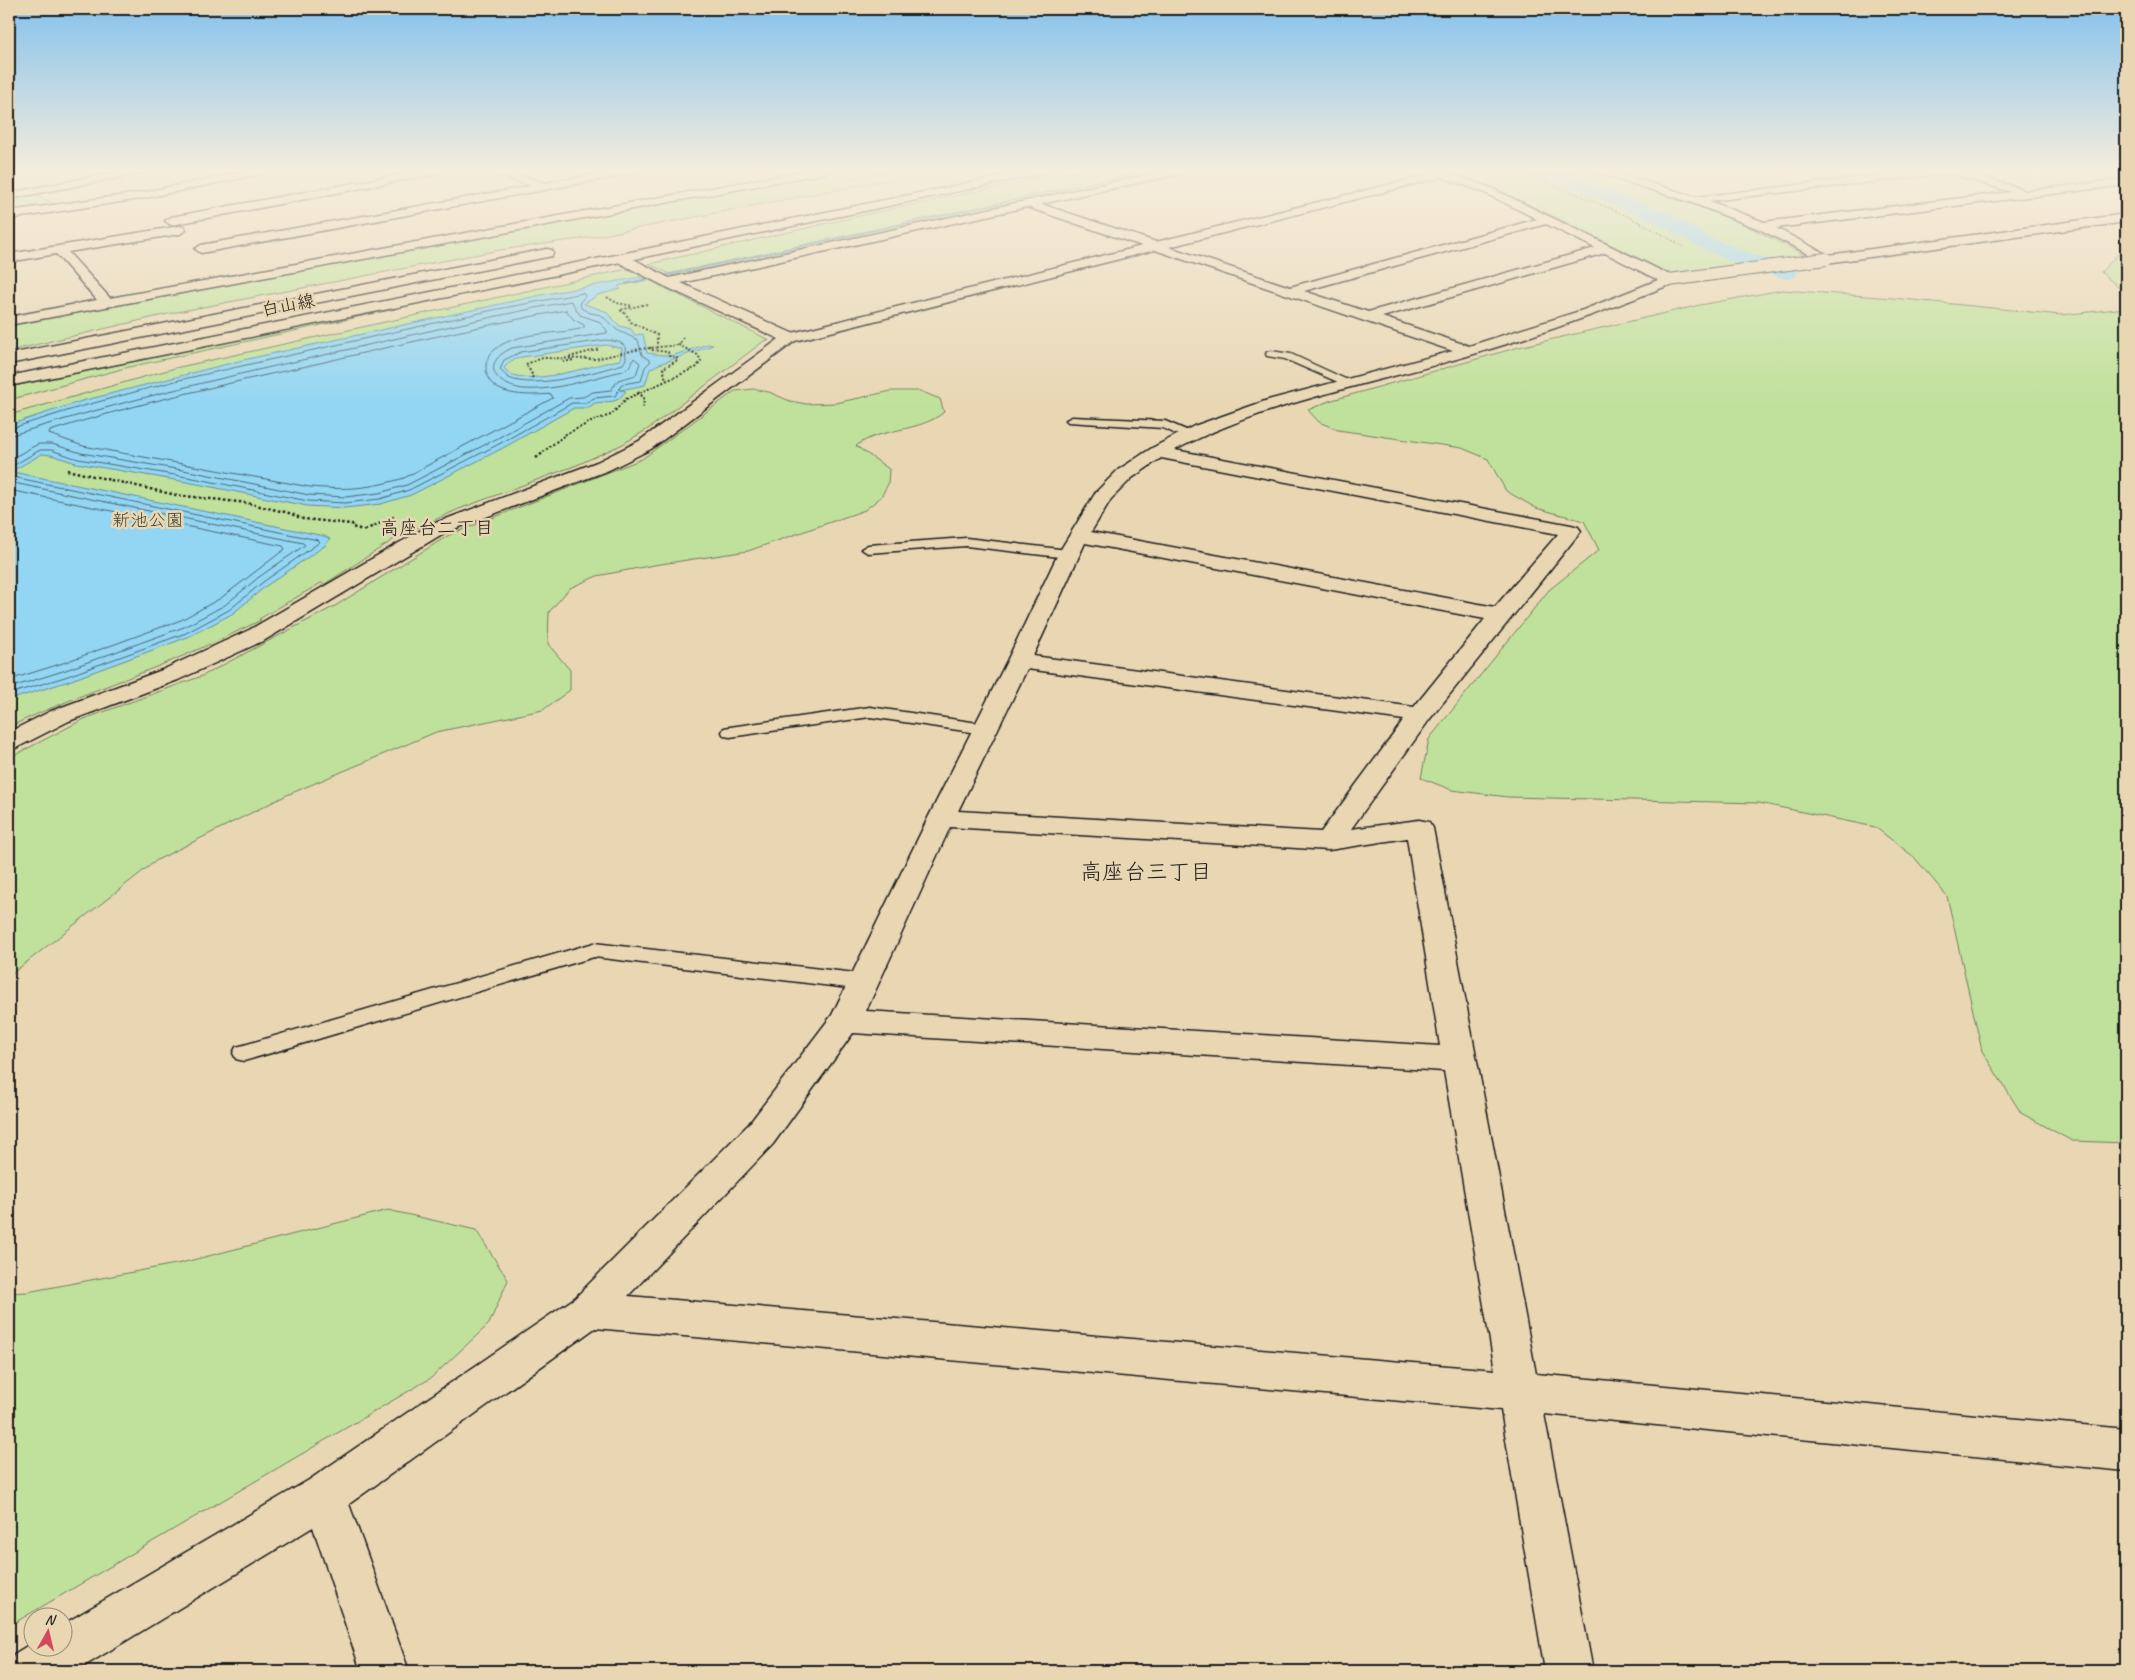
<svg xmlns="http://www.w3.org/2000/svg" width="2135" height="1680" font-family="Caveat,'Klee One',sans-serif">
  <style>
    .green { fill: #c0e19b; stroke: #6e7e5c }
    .water { fill: #92d6f4; stroke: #638c9e; fill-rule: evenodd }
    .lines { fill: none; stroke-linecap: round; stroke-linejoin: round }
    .shore { stroke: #4b6672; stroke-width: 1 }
    .stream { fill: #638c9e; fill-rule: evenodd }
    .canal { fill: #92d6f4; fill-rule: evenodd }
    .service-casing { stroke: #1c1c1c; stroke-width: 3 }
    .minor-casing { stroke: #1c1c1c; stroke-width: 3 }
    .tertiary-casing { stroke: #1c1c1c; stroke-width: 3 }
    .path-far2 { stroke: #1c1c1c; stroke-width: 1; stroke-dasharray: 2 2; stroke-linecap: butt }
    .path-far1 { stroke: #1c1c1c; stroke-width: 2; stroke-dasharray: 2 2; stroke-linecap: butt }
    .path { stroke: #1c1c1c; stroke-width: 2.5; stroke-dasharray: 2.5 2.5; stroke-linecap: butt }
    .service { fill: #e9d7b4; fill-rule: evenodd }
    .minor { fill: #e9d7b4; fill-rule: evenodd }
    .tertiary { fill: #e9d7b4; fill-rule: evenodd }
    .minor-bridge-casing { stroke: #1c1c1c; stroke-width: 14; stroke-linecap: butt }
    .minor-bridge { stroke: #e9d7b4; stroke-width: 12 }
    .labels { text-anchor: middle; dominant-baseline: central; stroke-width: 5; stroke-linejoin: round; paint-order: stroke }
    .far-street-label { font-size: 18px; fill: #1c1c1c; stroke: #e9d7b4 }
    .far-park-label { font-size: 18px; fill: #3d4335; stroke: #e9d7b4 }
    .far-neighbourhood-label { font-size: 19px; fill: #1c1c1c; stroke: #e9d7b4 }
    .neighbourhood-label { font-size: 22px; fill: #1c1c1c; stroke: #e9d7b4 }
  </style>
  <rect width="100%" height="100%" fill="#e9d7b4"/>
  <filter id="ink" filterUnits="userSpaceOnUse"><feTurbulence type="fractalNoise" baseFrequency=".02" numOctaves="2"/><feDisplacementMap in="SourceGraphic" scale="10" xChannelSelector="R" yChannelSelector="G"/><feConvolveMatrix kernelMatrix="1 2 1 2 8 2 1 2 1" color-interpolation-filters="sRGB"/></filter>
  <g filter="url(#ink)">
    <path class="green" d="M840,170H938L587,238L500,250L172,313L9,351V325Z
      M1081,170H1172L685,275L674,276L649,264L872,213Z
      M1444,170H1590L1731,218L1804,255L1803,258L1678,274L1669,273L1503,192Z
      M34,195L57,205L9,211V200Z
      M2126,246V294L2101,272Z
      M627,269L769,340L764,341L648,429L621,445L577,465L459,509L399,536L325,584L321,583L259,619L261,620C224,638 185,656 146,671C100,689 54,705 9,727V415L175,368Z
      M1782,290L1893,298L2061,315L2126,308V1143L2072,1141L2021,1113L1982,1051L1947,896L1914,857L1875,827L1759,803L1508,797L1452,790L1421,778L1429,739L1549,590L1599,550L1584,521L1536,508L1506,491L1488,459L1462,448L1338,430L1319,422L1308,410L1329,401L1519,347L1700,305Z
      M389,309H395L129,367L9,400V387Z
      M754,389L769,392L790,401L806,404L836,403L891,391H920L940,399L944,412C919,433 881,427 856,446L889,469L888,484L881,497L865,510L748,551L654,565L597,576L570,588L549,612L548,644L570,670V690L543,710L436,732L287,795L157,860L9,976V758L84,719L202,676L335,606L449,535L642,459L735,391Z
      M388,1210L476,1230L508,1280L489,1324L431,1378L9,1626V1293L27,1292L181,1263Z"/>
    <path class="water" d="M641,277L646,280L618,286L621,289L598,295L584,304L605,311L620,326L631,329L635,335L643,334L647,353L671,356L708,344L713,345L657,365L650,369L645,385L620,390L626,391L619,399L614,401L595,403L588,408H574L503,448L411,495L381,504L345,508L307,506L192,483L76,463L51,455L42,454L14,470L13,472L324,536L330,539L326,545L266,586L232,614L188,637L66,682L9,700V425L82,401L243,360L546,294ZM606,345L622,348L620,360C597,363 520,392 504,368L511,361L522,357Z"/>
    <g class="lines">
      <path class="shore" d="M566,310L573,319L584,325V328C557,335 526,331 501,345C494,349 486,357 486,366C484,398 530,396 551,394L553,398L404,478C367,489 348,490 310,487L83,446L49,434L50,431C134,404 221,385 307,366C393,346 479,326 566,310Z
        M606,340L619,342L625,346L626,359L623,364C596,372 534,390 509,378C506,376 503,372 500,370L504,360L521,352Z
        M9,429L83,406L179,380L493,310L583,293L585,296L580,302L581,308L590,313L601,315L617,330L638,340L642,355L651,361L645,367L641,381L622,384L615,396L594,398L585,403H572L501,443L409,490L380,499L345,503L308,501L193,478L78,459L51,450H40L9,468
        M9,436C111,404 215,379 320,356C403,337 487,317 571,301L580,315L598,321L607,330V333L512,348C479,363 495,386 524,389C557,391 591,378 623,371L629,367L634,358L640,363L636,375L618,380L611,390L593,392L583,397L569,398L498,438L407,485L379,493L345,497L309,495L194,472L81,453L52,444H38L9,460
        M9,474L13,477L318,540L320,542L263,582L229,610L186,633L65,677L9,694
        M9,482L303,543L305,545L259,577L225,605L184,627L63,671L9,688
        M9,490L283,546L285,549L221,598L181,620L60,664L9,680"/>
      <path class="stream" d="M1148,170H1155L627,285L624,283Z"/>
      <path class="canal" d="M1531,170H1555L1666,212L1709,237L1752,254L1795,267L1798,272L1795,277L1787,279L1736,264L1695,245L1652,220L1534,174Z"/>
      <defs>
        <path id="service" d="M1271,351L1291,354L1354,383L1349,386L1345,385L1285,359L1267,356L1266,354L1267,352Z
          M1072,417L1165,421L1193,433L1195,436L1189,440L1163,428L1068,422L1066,420Z
          M966,538L1068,550L1075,554L1068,558L966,546L868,553L861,549L868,545Z
          M870,707L985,724L991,725L993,729L991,733L985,734L870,717L730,737L724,736L722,732L724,728L730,727Z
          M594,943L864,974L871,977L875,982L871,987L864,990L594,957L244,1061L236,1059L233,1053L236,1047L244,1045Z"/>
        <path id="minor" d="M127,170H147L142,173L9,199V193Z
          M252,170H271L266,173L140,199L9,219V211L140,193Z
          M424,170H445L440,173L171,225L165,221L171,217Z
          M488,170H503L545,183L620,170H641L636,173L201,253L195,249L201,245L531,186L489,172Z
          M810,170H831L826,173L9,325V317L97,300L56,254L9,262V254L180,226L184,227L186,230L180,234L68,252L110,298Z
          M1169,170H1188L1183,173L1041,204L1156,242L1432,174L1427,170H1441L1491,188L1674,277L1676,280L1674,283C1608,310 1542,334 1474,354C1374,384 1268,401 1175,450L1571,525L1578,527L1581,531L1429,720L1351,829L1419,820L1429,822L1433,828L1536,1374L2126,1429V1471L1544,1414L1593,1671H1545L1501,1410L595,1328L349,1504L409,1671H361L313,1527L76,1671H9L14,1654L32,1643V1648H62V1625L309,1480L575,1298L749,1124L832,1015L928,818L1007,661L1058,554L1096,492L1118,470L1152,448L1194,426L1268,400L1453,351L1155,250L795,341L651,449L609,470L444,533L265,640L178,680L69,721L18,747L9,750V732L51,711L162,670L249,630L430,525L597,462L639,441L779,339L662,285L616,261L614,258L616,255H626L669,278ZM1442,177L1483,192L1537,219L1290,287L1169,247ZM1027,207L1142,246L792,333L681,283ZM1546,224L1595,248L1368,312L1304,291ZM1605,253L1658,280L1583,310L1469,346L1382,317ZM1161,458L1558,534L1495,607L1091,532L1111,499L1132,478ZM1085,543L1485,619L1414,707L1033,656ZM1027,669L1404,720L1321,832L958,811ZM950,827L1329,850L1407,838L1440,1046L866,1011ZM853,1033L1444,1071L1495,1370L628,1296L773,1144Z
          M1594,170H1608L1696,197L1925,170H1959L2022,189L2024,191L2126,179V185L1776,228L1828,255L2126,214V222L1826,263L1759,229L1690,202L1595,172ZM1949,173L2011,192L1764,222L1709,201Z"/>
        <path id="tertiary" d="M1031,170H1050L1045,173L621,262L9,386V376L621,254Z
          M547,249L552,250L553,253L552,256L9,364V354Z"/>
      </defs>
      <use href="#service" class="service-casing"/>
      <use href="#minor" class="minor-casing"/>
      <use href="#tertiary" class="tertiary-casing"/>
      <path class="path-far2" d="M1515,170C1573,193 1630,213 1683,247
        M1535,177L1574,173
        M852,178L897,170"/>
      <path class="path-far1" d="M607,297L617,303L633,306
        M647,304L620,310L626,314L631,322L657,335V346
        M650,347L651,350L668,352L669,356L676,357L678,360L663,368L666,380
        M569,357L600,349
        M563,362L574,360
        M532,378L533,376L526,364L543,358L595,359L640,349L679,345
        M638,392L644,398L643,409
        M543,452L566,434L595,420L611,415L626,399L697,367L701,361L698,355L679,345L683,338"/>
      <path class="path" d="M536,458L545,451
        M67,470L176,495L247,503L289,513L303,519L352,524V527L367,531
        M365,530L394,517"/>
      <use href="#service" class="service"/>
      <use href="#minor" class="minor"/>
      <use href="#tertiary" class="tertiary"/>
      <defs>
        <path id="minor-bridge" d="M1669,280L1826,259"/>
      </defs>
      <use href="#minor-bridge" class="minor-bridge-casing"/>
      <use href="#minor-bridge" class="minor-bridge"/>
    </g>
  </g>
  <linearGradient id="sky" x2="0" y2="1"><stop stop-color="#85c2ed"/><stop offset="0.42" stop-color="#f5eddd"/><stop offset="1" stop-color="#f5eddd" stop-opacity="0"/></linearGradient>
  <rect width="2135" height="405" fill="url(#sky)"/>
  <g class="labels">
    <g class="far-street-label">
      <text transform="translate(288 305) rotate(-11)">白山線</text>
    </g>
    <g class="far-park-label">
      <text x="148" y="520">新池公園</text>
    </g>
    <g class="far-neighbourhood-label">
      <text x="437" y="528">高座台二丁目</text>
    </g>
    <g class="neighbourhood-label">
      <text x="1146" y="872">高座台三丁目</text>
    </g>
  </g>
  <rect width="2135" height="1680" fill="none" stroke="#e9d7b4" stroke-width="30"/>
  <rect x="15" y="15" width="2105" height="1650" fill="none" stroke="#1c1c1c" stroke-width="2" filter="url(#ink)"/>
  <g transform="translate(48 1632) rotate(8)"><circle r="24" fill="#e9d7b4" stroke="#978c77"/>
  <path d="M0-4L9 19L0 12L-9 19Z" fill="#d1495b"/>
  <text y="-8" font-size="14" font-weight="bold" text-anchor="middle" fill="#1c1c1c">N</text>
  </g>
</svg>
